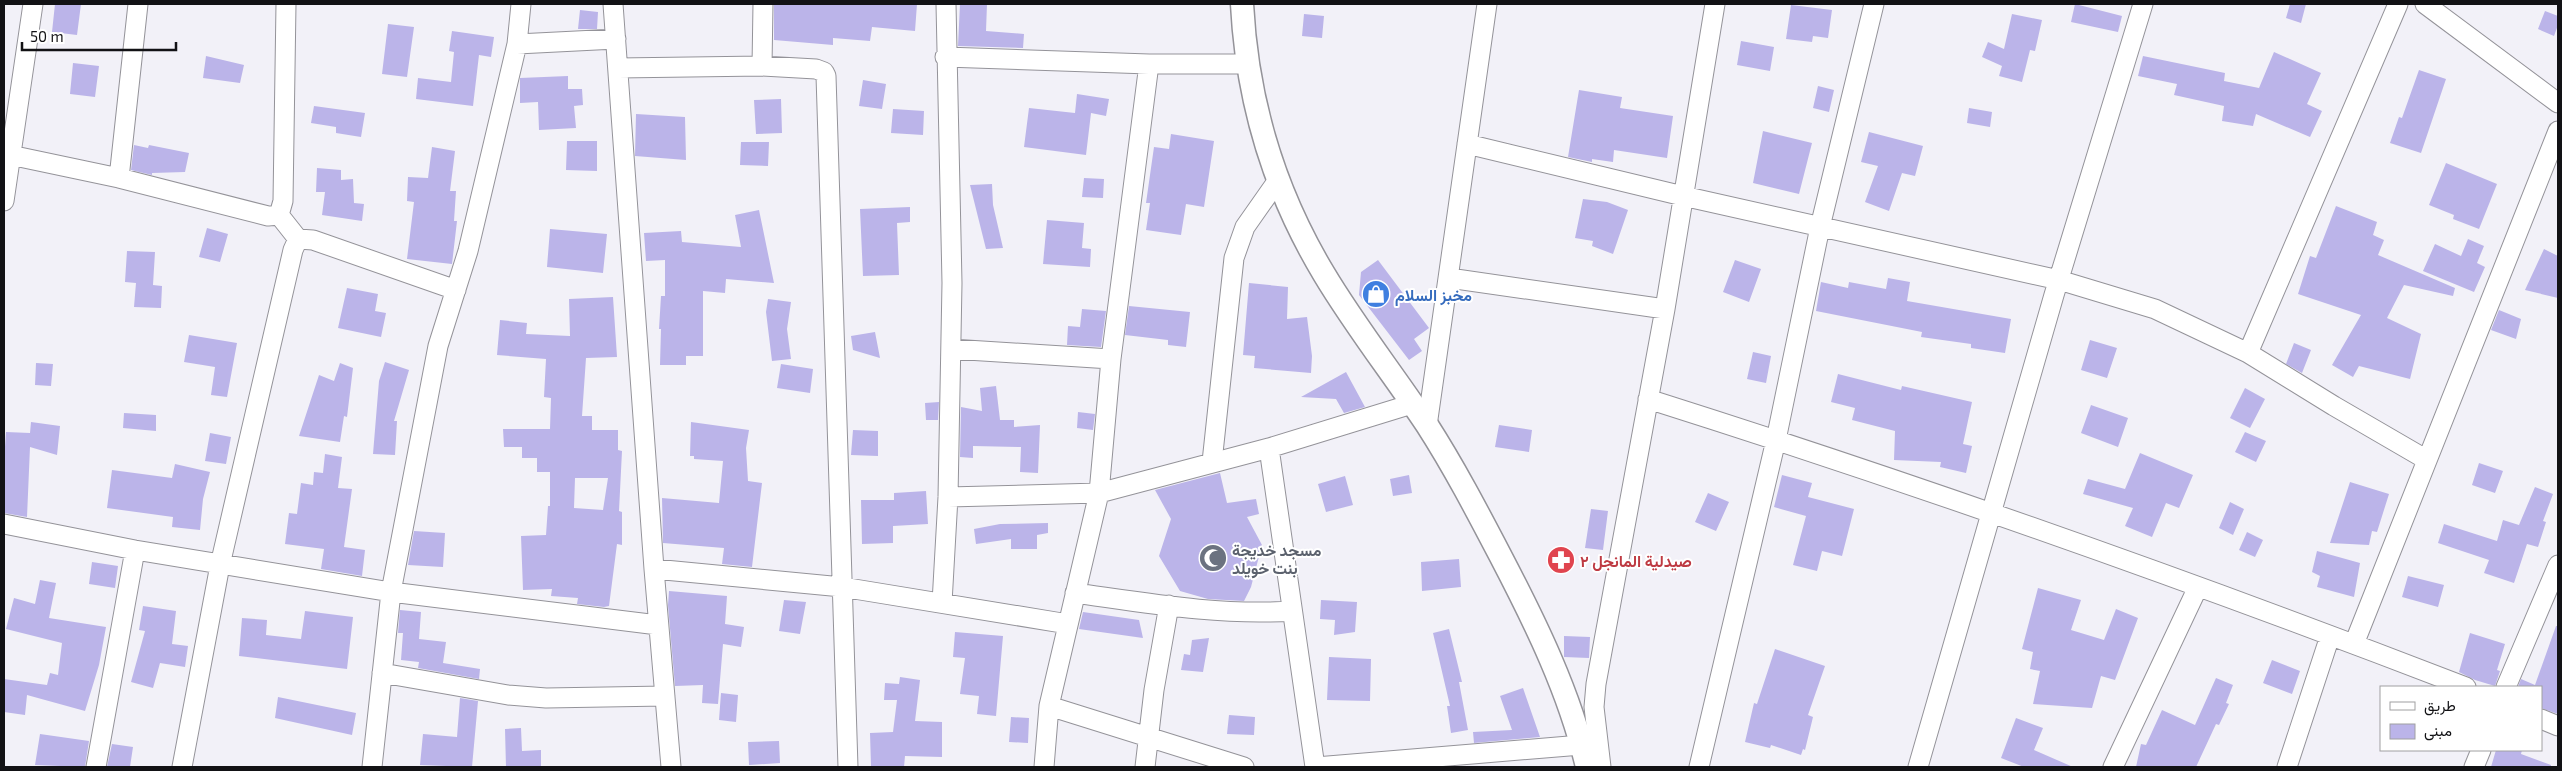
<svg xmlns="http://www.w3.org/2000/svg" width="2562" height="771" font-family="'Exo 2',Vazirmatn,sans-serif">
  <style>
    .building { fill: #bbb4e9; fill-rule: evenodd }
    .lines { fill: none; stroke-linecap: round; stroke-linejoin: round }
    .minor-casing { stroke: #949399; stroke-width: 21 }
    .tertiary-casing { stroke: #949399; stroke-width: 25 }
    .minor { stroke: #fff; stroke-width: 19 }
    .tertiary { stroke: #fff; stroke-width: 22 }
    .labels { text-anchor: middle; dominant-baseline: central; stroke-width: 4; stroke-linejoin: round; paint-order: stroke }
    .shop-label { font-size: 16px; font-weight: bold; fill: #366cbe; stroke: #fff; text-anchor: start }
    .worship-label { font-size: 16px; font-weight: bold; fill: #5b616d; stroke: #fff; text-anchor: start }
    .health-label { font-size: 16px; font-weight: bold; fill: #be3a42; stroke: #fff; text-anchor: start }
  </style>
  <rect width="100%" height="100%" fill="#f2f1f8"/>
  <path class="building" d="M55,4H81L77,35L52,32Z
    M774,4H917L915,31L872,27L870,41L833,38V45L774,40Z
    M960,4H987L986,31L1024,34L1023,48L958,46Z
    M2075,4L2122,16L2118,32L2071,22Z
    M2290,4H2306L2301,23L2286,18Z
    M1791,5L1832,10L1828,38L1813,36L1812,42L1786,39Z
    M580,10L598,12L597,29H578Z
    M2545,11L2558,16V25L2554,36L2538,29Z
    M1304,14L1324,16L1322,38L1302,36Z
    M2012,14L2042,20L2035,51L2030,50L2022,82L1999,76L2002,66L1982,57L1988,42L2004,49Z
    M388,24L414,27L407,77L382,74Z
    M452,31L494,37L491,57L479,55L473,106L416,99L418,78L451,82L454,52L449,51Z
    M1741,41L1774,47L1770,71L1737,65Z
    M2274,52L2321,73L2307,104L2322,111L2310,137L2256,114L2253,126L2222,121L2224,106L2174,95L2177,84L2138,76L2143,56L2225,73L2224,81L2259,88Z
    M206,56L244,65L240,83L203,78Z
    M73,63L99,66L95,97L70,94Z
    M2419,70L2446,79L2421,153L2390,143L2399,117L2402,118Z
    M568,76V89H582L583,105L574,106L576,128L539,130L538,102L520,103V78Z
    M863,80L886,84L882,109L859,106Z
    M1818,86L1834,90L1829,112L1813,108Z
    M1579,90L1622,97L1620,108L1673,116L1667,158L1614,150L1613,162L1592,159V162L1568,157Z
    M1077,94L1109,99L1106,116L1091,113L1086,155L1024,147L1029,108L1075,113Z
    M781,99L782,133L756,134L754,100Z
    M314,106L365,113L361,137L336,133V127L311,123Z
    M1969,108L1992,112L1990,127L1967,123Z
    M893,109L924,111L923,135L891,133Z
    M636,114L685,117L686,160L635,156Z
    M1763,131L1812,143L1799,194L1753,183Z
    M1869,132L1923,146L1915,176L1902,173L1889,211L1865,202L1878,166L1861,162Z
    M1171,134L1214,141L1204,207L1186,204L1181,235L1146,230L1150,203H1146L1154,147L1169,149Z
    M567,141H597V171L566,170Z
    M741,142H769L768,166L740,165Z
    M134,145L148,148L149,145L189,153L185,172L152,173V175L131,170Z
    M432,147L455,151L450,191H456L454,221H457L452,264L407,259L414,202L407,201L408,177L428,178Z
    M2446,163L2497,184L2479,229L2453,219L2454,215L2429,205Z
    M317,168L341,170V180L353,179L354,203L364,204L362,221L322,215L325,192H316Z
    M1084,178L1104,179L1103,198L1082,197Z
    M992,184L993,205L1003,248L986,249L970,185Z
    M1583,199L1607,202L1628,210L1613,254L1592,246L1593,241L1575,238Z
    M2336,206L2377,222L2373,235L2384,240L2378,255L2455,288L2453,296L2404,285L2387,318L2421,334L2410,379L2359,366L2353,377L2332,365L2361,315L2298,294L2310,256L2316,258Z
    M910,207V222L897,223L899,275L863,276L860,209Z
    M759,210L774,283L726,279L725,293L703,291V356H686V365H660L661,329H659L661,296H665V260L646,261L644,233L681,231L682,242L741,247L735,215Z
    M1047,220L1084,223L1082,248L1091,249L1090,267L1043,264Z
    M207,228L228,234L220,262L199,257Z
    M550,229L607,234L603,273L547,267Z
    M2468,239L2484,246L2477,263L2485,267L2474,292L2423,271L2435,244L2461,256Z
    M2544,249L2558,256V298L2525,290Z
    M127,251L155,252L153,285L162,286L161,308L134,307L136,283L125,282Z
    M1378,260L1429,328L1414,339L1422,351L1409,360L1359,295L1361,272Z
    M1735,260L1761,269L1749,302L1723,292Z
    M1888,278L1910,282L1907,301L2011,319L2005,353L1971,348V344L1921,337L1922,332L1816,311L1821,282L1848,288L1849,282L1886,289Z
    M1249,283L1288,287L1287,319L1307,317L1312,356L1311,373L1254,368L1255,356L1243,355Z
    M347,288L378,294L375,311L386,313L381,337L338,328Z
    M613,297L617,357L586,358L582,416H592V430H618V450L622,451L619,511L622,512V545L617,544L609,606L604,607L577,604L578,598L551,596L552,589L523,590L521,536L546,535L548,506H550V472H537V458H522V447H504L503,429H550L551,398L544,397L546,359L497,355L500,320L527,323L526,334L570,336L569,299ZM575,478H608L603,510L574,508Z
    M768,299L791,302L787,329L791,359L772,361L766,312Z
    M1129,306L1190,312L1186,347L1168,345V340L1125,335Z
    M1082,309L1106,311L1101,347L1067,345L1068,326L1080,327Z
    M2499,310L2521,319L2516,339L2491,330Z
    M875,332L880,358L853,350L851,336Z
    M189,335L237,343L227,397L211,395L215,367L184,362Z
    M2090,340L2117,348L2107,378L2081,370Z
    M2294,343L2311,350L2302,373L2286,364Z
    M1753,352L1771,356L1766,383L1747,379Z
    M385,362L409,370L394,421H397L395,455L373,454L379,381Z
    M36,363L53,364L51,386L35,385Z
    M340,363L353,368L347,417L344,416L340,442L299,436L319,375L334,381Z
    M781,364L813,369L810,393L777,388Z
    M1346,372L1365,407L1344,413L1336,399L1301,397Z
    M1838,374L1901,390L1902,386L1972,402L1963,444L1972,446L1966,473L1940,467L1941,462L1894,460L1895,431L1852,420L1855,408L1831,402Z
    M996,386L1000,420H1014V427L1040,425L1038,473L1020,472L1021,447L973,446V458L960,457L961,407L982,411L980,388Z
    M2245,388L2265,399L2250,428L2230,418Z
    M939,402L938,420H926L925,403Z
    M2091,405L2128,418L2118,447L2081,433Z
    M1078,412L1095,414L1093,430L1077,428Z
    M124,413L156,415V431L123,428Z
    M31,422L60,426L57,455L30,447L27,517L4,513V461L6,432L30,433Z
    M691,422L749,430L746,448L748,481L762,483L752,567L722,564L724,548L663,543L662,498L719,503L723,461L694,459V456H690Z
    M1499,425L1532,430L1529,452L1495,447Z
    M853,430L878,431V456L851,455Z
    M2245,432L2266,441L2256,462L2235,452Z
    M210,433L231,437L226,464L205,461Z
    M2140,453L2193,475L2179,508L2166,503L2152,537L2125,526L2133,508L2083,494L2088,479L2125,489Z
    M325,454L342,457L338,488L352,489L344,547L365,550L362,576L321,569L324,549L285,544L289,513L297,514L301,483L313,485L314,472L323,473Z
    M2479,463L2503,471L2495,493L2472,485Z
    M175,464L210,472L203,499L200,530L172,527L173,517L107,508L112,470L172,478Z
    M1220,473L1227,503L1256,499L1259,514L1247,517L1262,545L1251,587L1244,601L1208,599L1180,591L1159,556L1171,519L1155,490Z
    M1409,475L1412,493L1393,496L1390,479Z
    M1782,475L1812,483L1808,497L1854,509L1842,556L1822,551L1817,571L1793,565L1806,516L1774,507Z
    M1345,476L1353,505L1326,512L1318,484Z
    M2350,482L2389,494L2377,532L2372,531L2369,545L2330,543Z
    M2535,487L2553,494L2543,521L2546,522L2538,547L2527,544L2514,583L2484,573L2489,560L2438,543L2444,524L2497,541L2503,520L2519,525Z
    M926,491L928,524L893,526V543L862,544L861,500H894V493Z
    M1708,493L1729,502L1716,531L1695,522Z
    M2230,502L2244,509L2233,535L2219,528Z
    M1591,509L1608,511L1603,550L1585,548Z
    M1048,523V533L1037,535V549H1011V539L976,544L974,529L1000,524Z
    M414,531L445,533L443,567L408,565Z
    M2247,532L2263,540L2255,557L2239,550Z
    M2317,551L2360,563L2354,597L2317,587L2320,576L2312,572Z
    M1459,559L1461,587L1422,591L1421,562Z
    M92,562L118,566L115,588L89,584Z
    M2408,576L2444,585L2438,607L2402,597Z
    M40,580L56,583L49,618L106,627L99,665L85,711L27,695L25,715L4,712V679L47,685L50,673L58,675L62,643L6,629L14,598L35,604Z
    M2038,588L2081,600L2071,630L2104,640L2116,609L2138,618L2115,680L2101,676L2092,708L2033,704L2040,671L2030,669L2033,652L2022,649Z
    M669,591L727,596L725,624L744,627L741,647L723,644L718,704L702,703L703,685L675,686L668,605Z
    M784,600L806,602L800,634L779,631Z
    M1321,600L1357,602L1355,632L1334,635L1335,620L1320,619Z
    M143,606L176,611L172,644L188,646L185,667L160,663L153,688L131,682L145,631L139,630Z
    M400,610L421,612L419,639L446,642L443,663L480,669L479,679L418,668L419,662L401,660L403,633H398Z
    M305,611L353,617L347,669L239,656L242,618L267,620L266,635L301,639Z
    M1083,612L1139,620L1143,638L1079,629Z
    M2556,626H2558V714L2541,708V687H2518L2521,679L2535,685Z
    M1449,629L1462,682H1459L1468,730L1451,733L1447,706H1450L1433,633Z
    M955,632L1003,636L996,716L977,714L979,696L960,694L965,658L953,657Z
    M2470,633L2505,644L2497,670L2500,671L2495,686L2475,680L2459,672Z
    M1564,636L1590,637L1589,658L1564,657Z
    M1209,638L1203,672L1181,670L1184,654L1190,655L1192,640Z
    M1775,649L1825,666L1808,715L1813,717L1805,750L1803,749L1801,755L1771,745L1770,748L1745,742L1754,703L1757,704Z
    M1329,657L1371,659L1370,701L1327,700Z
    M2272,660L2300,671L2292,694L2263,683Z
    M900,677L920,680L915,721L942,722V757L905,756L904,767L871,766L870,733L893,732L897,700H884L885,683L899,684Z
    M2216,678L2233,685L2226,703L2229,704L2219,725L2216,724L2196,767H2136L2141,744L2146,745L2162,710L2195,725Z
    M1523,688L1540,737L1474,743L1473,732L1512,730L1500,696Z
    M721,693L738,695L736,722L719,720Z
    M278,697L356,713L352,735L275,718Z
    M460,698L478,701L472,767L420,765L423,734L457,737Z
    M1229,715L1255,717L1254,735L1227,734Z
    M1011,717L1029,718L1028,743L1009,742Z
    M2016,718L2043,728L2034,750L2073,767H2024L2001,758Z
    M521,728L522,751L541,750V766L506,767L505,729Z
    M40,734L89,741L85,767L35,765Z
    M779,741L780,763L749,765L748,742Z
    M112,744L133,747L130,767H107Z
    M2496,750H2522L2521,754L2551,765V767H2491Z"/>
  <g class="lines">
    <defs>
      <path id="minor" d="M613,4L654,569L671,767
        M2425,4L2558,103
        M517,44L616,39
        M945,57L1149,64H1247
        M762,66L763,4
        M618,68L762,66L816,69L824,72L826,76L848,767
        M1467,144L1683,196L2059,280L2155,309L2248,353L2334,406L2427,460
        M10,155L119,178L268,216L279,215
        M119,178L138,4
        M4,201L33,4
        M279,215L283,201L286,4
        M279,215L298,239L313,240L456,290
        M1449,278L1665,309
        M951,349L1111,359
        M2248,353L2398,4
        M1648,399C1923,486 2196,583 2466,687
        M1427,426L1487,4
        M1269,448L1315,767
        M1212,462L1234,258L1245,227L1278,180
        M948,497L1099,493L1269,448L1412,404
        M4,524L135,550L391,592L658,625
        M654,569L842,587L1068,624
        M1075,593C1147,603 1220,616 1292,611
        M942,603L948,497L952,283L946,4
        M2354,644L2558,131
        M382,673L508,695L546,698L665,696
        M2506,687L2558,565
        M1049,706L1244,767
        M2541,719L2558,726
        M96,767L135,550
        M182,767L220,565L293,250L298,239
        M372,767L391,592L438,346L468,251L517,44L521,4
        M1044,767L1049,706L1099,493L1111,359L1149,64
        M1145,767L1154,690L1169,605
        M1316,767L1581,745
        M1601,767L1594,707L1596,684L1665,309L1715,4
        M1699,767L1776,440L1820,227L1874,4
        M1918,767L2054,295L2143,4
        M2113,767L2198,587
        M2287,767L2330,636
        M2474,767L2481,750"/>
      <path id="tertiary" d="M1242,4C1247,100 1274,191 1324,274C1355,326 1393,374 1427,425C1454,467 1477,511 1500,555C1535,622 1570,693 1587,767"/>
    </defs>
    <use href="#minor" class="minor-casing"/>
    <use href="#tertiary" class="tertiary-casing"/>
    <use href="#minor" class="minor"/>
    <use href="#tertiary" class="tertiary"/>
  </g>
  <defs>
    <symbol id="shop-disc" viewBox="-11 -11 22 22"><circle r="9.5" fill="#3f7fe0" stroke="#fff"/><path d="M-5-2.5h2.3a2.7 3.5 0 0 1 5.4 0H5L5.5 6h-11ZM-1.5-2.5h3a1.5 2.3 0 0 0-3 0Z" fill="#fff"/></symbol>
    <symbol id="mosque-disc" viewBox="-11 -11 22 22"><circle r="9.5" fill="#6b7280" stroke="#fff"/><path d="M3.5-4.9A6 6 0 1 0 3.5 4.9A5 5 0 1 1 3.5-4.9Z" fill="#fff"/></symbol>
    <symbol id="pharmacy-disc" viewBox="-11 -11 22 22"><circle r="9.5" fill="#e0444e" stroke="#fff"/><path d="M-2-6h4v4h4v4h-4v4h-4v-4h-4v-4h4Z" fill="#fff"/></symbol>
  </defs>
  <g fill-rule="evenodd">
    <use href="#shop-disc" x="1360" y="278" width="32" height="32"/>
    <use href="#mosque-disc" x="1197" y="542" width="32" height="32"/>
    <use href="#pharmacy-disc" x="1545" y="544" width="32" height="32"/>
  </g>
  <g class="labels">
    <g class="shop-label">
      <text x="1395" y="294">مخبز السلام</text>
    </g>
    <g class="worship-label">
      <text x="1232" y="549">مسجد خديجة<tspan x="1232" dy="18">بنت خويلد</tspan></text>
    </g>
    <g class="health-label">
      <text x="1580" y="560">صيدلية المانجل ٢</text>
    </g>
  </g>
  <rect width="2562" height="771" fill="none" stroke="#121215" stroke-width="10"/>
  <rect x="2380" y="686" width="162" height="65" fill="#ffffff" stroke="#a0a0a1"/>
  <rect x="2390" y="702" width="25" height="8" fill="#ffffff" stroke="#a0a0a1"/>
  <text x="2424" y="711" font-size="15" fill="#121215">طريق</text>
  <rect x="2390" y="724" width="25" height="15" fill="#bbb4e9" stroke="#a0a0a1"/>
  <text x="2424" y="736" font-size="15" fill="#121215">مبنى</text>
  <path d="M22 42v8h154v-8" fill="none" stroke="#121215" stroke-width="2.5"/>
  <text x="30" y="42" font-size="15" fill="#121215" stroke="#ffffff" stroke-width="4" paint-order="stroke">50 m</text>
</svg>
